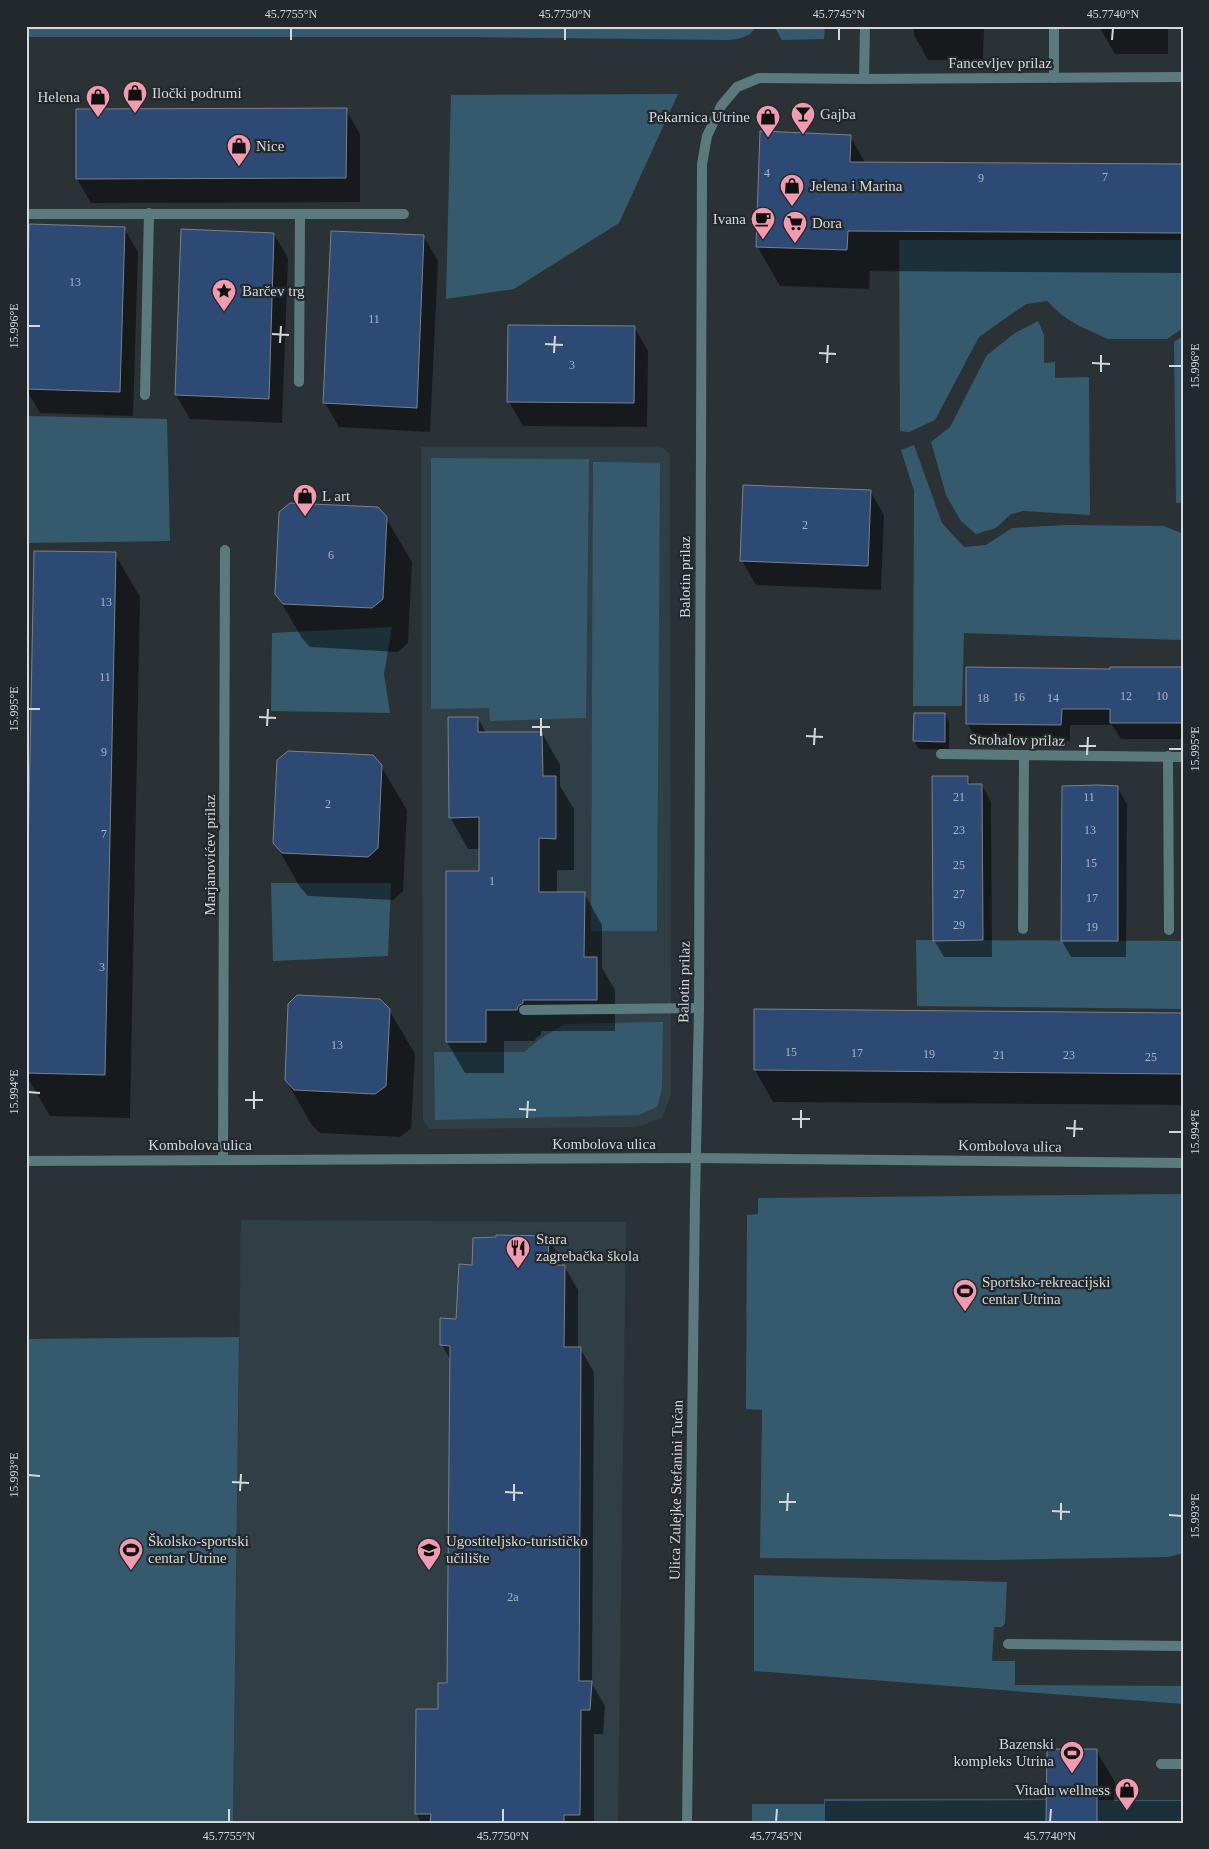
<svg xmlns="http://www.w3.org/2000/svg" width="1209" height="1849" font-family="'Times New Roman',serif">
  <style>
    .built { fill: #303e45 }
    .green { fill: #365a6d }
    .shadow { fill: #0007 }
    .building { fill: #2d4a75; stroke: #7c8087 }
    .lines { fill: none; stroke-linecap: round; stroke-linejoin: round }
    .service { stroke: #5b7a7e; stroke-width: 10 }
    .minor { stroke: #5b7a7e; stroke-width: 10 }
    .tertiary { stroke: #5b7a7e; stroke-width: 10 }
    .ticks { fill: none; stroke: #d4d8db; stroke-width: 2 }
    .labels { text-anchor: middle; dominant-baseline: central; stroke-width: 4.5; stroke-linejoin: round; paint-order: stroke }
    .number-label { font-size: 12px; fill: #aab4c2 }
    .street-label { font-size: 15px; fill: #d4d8db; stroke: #22282c }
    .poi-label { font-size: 15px; fill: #d4d8db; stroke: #22282c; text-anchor: start }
    .neatline { fill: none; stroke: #d4d8db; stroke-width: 2 }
    .ticks-label { font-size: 12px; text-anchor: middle; fill: #d4d8db }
  </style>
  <rect width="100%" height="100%" fill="#2b3236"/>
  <path class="built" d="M421,447H662L670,454L671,1094L662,1118L637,1127L429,1129L423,1120Z
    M241,1220L626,1222L618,1823H233Z"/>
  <path class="green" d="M26,26H756C751,37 739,39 729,40L467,37H26Z
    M774,26H825L824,39L782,40Z
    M678,94L619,223L514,289L446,299L451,95Z
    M899,240H1183V328L1167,339H1108L1079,326L1063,316L1047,301L1026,304L979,337L935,420L909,432L900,431Z
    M1038,321L1044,335V363L1055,362V378L1089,377L1090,515L1023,511L1011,514L996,528L976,534L961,521L946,495L931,442L950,427L987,355L1015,333Z
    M1183,336V502L1176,503L1174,342Z
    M26,416L167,419L170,541L26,543Z
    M914,445L942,523L964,547L986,545L1012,528L1066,525L1164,526L1183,534V640L964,633L962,706H913L914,491L901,450Z
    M431,458L589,459L586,718L490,721L489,708L431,709Z
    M593,462L660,463L657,931H591Z
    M392,627L384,674L390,713L271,711L272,633Z
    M271,883H391L388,956L273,961Z
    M916,940L1183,941V1009L917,1006Z
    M663,1022L662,1089L657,1107L639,1115L435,1120L434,1052H524L540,1039L565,1024Z
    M1183,1194V1553L1168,1557L994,1560L760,1558L762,1410L746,1409L747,1215L758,1214V1198Z
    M239,1337L233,1823H26V1339Z
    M754,1575L1007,1582L1005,1623L1002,1627H994L992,1661H1015V1685L1183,1686V1704L754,1671Z
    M1047,1749H1097V1800H1183V1823H752V1804H824V1799H1046Z"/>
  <path class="shadow" d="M914,26H984L983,60H928L914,35Z
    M1101,26H1168V54H1115L1101,30Z
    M346,110L360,134V202L91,203L77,179Z
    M850,136L866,164L1183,165V273L870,271L869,289L780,286L757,246Z
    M124,228L138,252L133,416L40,413L26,389Z
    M182,230L274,234L288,258L282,423L190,419L176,395Z
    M424,237L438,261L430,432L339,427L325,403Z
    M509,326L634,327L648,351L647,427L523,426L509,402Z
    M870,491L884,515L881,590L756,585L742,561Z
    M386,518L412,562L408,643L398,652L310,647L302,638L276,594Z
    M115,554L140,597L130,1118L50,1116L26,1075V1019Z
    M1183,668V739H1121L1112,725H1070V741L977,740L967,723L1111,670Z
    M915,714H945L949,722V750L919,749L914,741Z
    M478,718L486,733H542L560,765V786L574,809V870H557V893H584L602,925V968L615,990V1031H541V1035L536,1038L535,1041H504V1073H465L447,1042L480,872V849H468L450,817Z
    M381,766L407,810L403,891L393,900L308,896L300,887L275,843Z
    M968,777L972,785H982L991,802L992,957H944L934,940Z
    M1117,787L1127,804L1126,957H1071L1062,941Z
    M389,1010L415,1054L411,1129L400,1137L320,1133L311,1124L286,1080Z
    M756,1011L1183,1015V1105L773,1102L755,1070Z
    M548,1237L562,1261V1266H564L578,1290V1348H580L594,1372L592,1684L605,1706L603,1734H594V1823H421L416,1813L439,1710L448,1684L451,1361L442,1345L457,1320L473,1266Z
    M1096,1750L1115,1782L1114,1801H1183V1823H825V1801L1048,1800Z"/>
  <path class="building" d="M347,108L346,178L76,179V109Z
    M760,131L851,135L850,162L1183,164V233L848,231L847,250L756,247Z
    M29,224L125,227L120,392L26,389Z
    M181,229L274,233L269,399L175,395Z
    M331,231L424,235L417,408L323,403Z
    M508,325L635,326L634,403L507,402Z
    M743,485L871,490L868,566L740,561Z
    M290,503L378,507L387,517L383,599L372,608L283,604L275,594L279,512Z
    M34,551L116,552L105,1075L26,1073V958Z
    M966,667L1110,669V667H1183V723H1110V709H1062L1061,725L966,724Z
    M914,713H945V742L913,741Z
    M448,717H478V732H542L543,776H556V839L539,838V892H585L584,957H597V1000H523V1003L518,1006L517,1010H486V1042H446V871H479V817L449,818Z
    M288,751L373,755L382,765L378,848L368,857L282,853L273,843L277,760Z
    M932,776H968V784H982L983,940L933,941Z
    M1099,785L1118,786V941H1061L1062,786Z
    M297,995L380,999L390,1009L386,1086L375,1094L294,1090L285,1080L288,1004Z
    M754,1009L1183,1013V1074L754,1070Z
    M496,1235L548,1236L549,1265H565L564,1347H581L579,1681H592L590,1710H581L580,1815H564V1823H430L431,1814H415L416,1709H438V1683H447L450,1346L440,1345V1318L456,1319L459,1264L472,1265L473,1238L496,1237Z
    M1047,1749H1097V1823H1046Z"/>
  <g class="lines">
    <path class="service" d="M1054,78V26
      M864,79L865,26
      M299,382L300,214
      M145,395L149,213
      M1168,756L1169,930
      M1023,929L1024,755
      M524,1010L699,1008
      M1008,1644L1183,1646
      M1161,1764H1183"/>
    <path class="minor" d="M26,214H404
      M941,754L1183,757
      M223,1160L225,550
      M687,1823L695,1201L699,1008L702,164L707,136L721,106L737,87L759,78L864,79L1183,77"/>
    <path class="tertiary" d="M26,1161L696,1158L1183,1163"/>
  </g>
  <path class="ticks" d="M291,40V28M565,40V28M839,40V28M1112,40L1113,28M28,326H40M272,334L289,335M280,343L281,326M545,344L563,345M554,353L555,336M819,353L836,354M827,363L828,345M1092,363L1110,364M1169,366H1182M1101,372V355M28,709H40M259,717L276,718M267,726L268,709M532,727H550M541,736V718M806,736L823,737M814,745L815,728M1079,746H1096M1169,749H1182M1087,755L1088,737M28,1092L40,1093M245,1100H263M254,1109V1091M519,1109L536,1110M527,1118L528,1101M792,1119H810M801,1128V1110M1066,1128L1083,1129M1169,1132H1182M1074,1137L1075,1120M28,1475L40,1476M232,1482L249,1483M240,1491L241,1474M505,1492L523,1493M514,1501V1484M779,1502H796M787,1511L788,1493M1052,1511L1070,1512M1169,1515L1182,1516M1061,1520V1503M229,1822V1809M503,1822V1809M776,1822L777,1809M1050,1822L1051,1809"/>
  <defs>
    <symbol id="shop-pin" viewBox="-11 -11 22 30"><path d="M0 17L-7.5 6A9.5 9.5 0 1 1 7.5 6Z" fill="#f29aae" stroke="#22282c"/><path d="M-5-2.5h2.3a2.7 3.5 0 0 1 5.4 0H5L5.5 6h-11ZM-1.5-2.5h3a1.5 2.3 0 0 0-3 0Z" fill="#111"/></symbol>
    <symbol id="bar-pin" viewBox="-11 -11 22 30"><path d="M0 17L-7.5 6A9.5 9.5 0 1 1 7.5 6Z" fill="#f29aae" stroke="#22282c"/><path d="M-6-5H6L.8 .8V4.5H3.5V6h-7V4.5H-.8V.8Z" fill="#111"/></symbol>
    <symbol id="cafe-pin" viewBox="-11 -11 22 30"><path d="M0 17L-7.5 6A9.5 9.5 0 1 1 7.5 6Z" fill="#f29aae" stroke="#22282c"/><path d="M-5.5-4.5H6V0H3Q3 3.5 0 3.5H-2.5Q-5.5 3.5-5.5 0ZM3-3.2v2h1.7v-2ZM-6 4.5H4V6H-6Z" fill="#111"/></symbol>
    <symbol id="supermarket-pin" viewBox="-11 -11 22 30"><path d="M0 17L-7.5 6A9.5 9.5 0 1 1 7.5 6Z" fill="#f29aae" stroke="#22282c"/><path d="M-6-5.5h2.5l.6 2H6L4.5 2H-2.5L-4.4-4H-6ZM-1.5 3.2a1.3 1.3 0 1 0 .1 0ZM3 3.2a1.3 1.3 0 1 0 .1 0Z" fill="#111"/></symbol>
    <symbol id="sight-pin" viewBox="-11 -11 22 30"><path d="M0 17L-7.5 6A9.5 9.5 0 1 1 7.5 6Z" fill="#f29aae" stroke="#22282c"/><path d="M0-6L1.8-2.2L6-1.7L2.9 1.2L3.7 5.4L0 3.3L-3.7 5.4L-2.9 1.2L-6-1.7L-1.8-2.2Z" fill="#111"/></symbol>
    <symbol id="restaurant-pin" viewBox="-11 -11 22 30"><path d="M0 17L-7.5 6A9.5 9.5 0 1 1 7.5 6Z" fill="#f29aae" stroke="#22282c"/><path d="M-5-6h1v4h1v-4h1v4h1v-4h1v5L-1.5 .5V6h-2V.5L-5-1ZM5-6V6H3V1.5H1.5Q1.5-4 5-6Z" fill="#111"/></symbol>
    <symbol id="stadium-pin" viewBox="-11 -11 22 30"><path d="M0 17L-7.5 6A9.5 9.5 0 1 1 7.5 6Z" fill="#f29aae" stroke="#22282c"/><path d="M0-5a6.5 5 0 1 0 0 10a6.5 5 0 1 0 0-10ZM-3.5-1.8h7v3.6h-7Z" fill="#111"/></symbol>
    <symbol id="school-pin" viewBox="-11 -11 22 30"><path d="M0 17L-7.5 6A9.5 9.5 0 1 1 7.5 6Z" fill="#f29aae" stroke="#22282c"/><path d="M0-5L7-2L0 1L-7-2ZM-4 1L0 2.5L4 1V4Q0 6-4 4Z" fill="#111"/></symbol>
  </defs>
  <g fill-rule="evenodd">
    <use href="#shop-pin" x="121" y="79" width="28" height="38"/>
    <use href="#shop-pin" x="84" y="83" width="28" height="38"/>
    <use href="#bar-pin" x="789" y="100" width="28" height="38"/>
    <use href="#shop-pin" x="754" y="103" width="28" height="38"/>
    <use href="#shop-pin" x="225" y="132" width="28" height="38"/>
    <use href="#shop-pin" x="778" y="172" width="28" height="38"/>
    <use href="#cafe-pin" x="749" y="205" width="28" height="38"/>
    <use href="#supermarket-pin" x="781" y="209" width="28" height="38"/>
    <use href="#sight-pin" x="210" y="277" width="28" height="38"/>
    <use href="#shop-pin" x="291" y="482" width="28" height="38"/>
    <use href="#restaurant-pin" x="504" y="1234" width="28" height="38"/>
    <use href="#stadium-pin" x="951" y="1277" width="28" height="38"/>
    <use href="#stadium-pin" x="117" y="1536" width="28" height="38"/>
    <use href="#school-pin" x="415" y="1536" width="28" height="38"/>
    <use href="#stadium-pin" x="1058" y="1739" width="28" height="38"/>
    <use href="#shop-pin" x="1113" y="1776" width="28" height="38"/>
  </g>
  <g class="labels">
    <g class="number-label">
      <text x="767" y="173">4</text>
      <text x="1105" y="177">7</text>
      <text x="981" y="178">9</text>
      <text x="75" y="282">13</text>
      <text x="374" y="319">11</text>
      <text x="572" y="365">3</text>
      <text x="805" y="525">2</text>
      <text x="331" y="555">6</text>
      <text x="106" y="602">13</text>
      <text x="105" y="677">11</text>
      <text x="1126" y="696">12</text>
      <text x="1162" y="696">10</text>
      <text x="1019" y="697">16</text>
      <text x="983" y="698">18</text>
      <text x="1053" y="698">14</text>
      <text x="104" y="752">9</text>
      <text x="959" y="797">21</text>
      <text x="1089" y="797">11</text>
      <text x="328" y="804">2</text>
      <text x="959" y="830">23</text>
      <text x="1090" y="830">13</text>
      <text x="104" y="834">7</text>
      <text x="1091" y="863">15</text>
      <text x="959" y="865">25</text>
      <text x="492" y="881">1</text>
      <text x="959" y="894">27</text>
      <text x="1092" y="898">17</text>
      <text x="959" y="925">29</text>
      <text x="1092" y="927">19</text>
      <text x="102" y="967">3</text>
      <text x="337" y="1045">13</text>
      <text x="791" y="1052">15</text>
      <text x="857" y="1053">17</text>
      <text x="929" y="1054">19</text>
      <text x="999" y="1055">21</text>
      <text x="1069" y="1055">23</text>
      <text x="1151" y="1057">25</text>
      <text x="513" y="1597">2a</text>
    </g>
    <g class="street-label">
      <text x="1000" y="63">Fancevljev prilaz</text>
      <text transform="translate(685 577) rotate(-90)">Balotin prilaz</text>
      <text transform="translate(1017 740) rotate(1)">Strohalov prilaz</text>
      <text transform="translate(210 855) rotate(-90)">Marjanovićev prilaz</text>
      <text transform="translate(684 982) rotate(-89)">Balotin prilaz</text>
      <text x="604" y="1144">Kombolova ulica</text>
      <text x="200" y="1145">Kombolova ulica</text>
      <text transform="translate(1010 1146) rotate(1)">Kombolova ulica</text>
      <text transform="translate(676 1490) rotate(-89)">Ulica Zulejke Stefanini Tućan</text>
    </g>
    <g class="poi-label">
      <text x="152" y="93">Iločki podrumi</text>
      <text x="80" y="97" text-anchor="end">Helena</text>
      <text x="820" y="114">Gajba</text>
      <text x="750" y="117" text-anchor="end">Pekarnica Utrine</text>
      <text x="256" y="146">Nice</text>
      <text x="810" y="186">Jelena i Marina</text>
      <text x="746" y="219" text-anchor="end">Ivana</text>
      <text x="812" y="223">Dora</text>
      <text x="242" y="291">Barčev trg</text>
      <text x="322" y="496">L art</text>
      <text x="536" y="1239">Stara<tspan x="536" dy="17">zagrebačka škola</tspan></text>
      <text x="982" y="1282">Sportsko-rekreacijski<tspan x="982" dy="17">centar Utrina</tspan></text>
      <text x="148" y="1541">Školsko-sportski<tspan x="148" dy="17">centar Utrine</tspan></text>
      <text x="446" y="1541">Ugostiteljsko-turističko<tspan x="446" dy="17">učilište</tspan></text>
      <text x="1054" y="1744" text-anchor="end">Bazenski<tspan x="1054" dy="17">kompleks Utrina</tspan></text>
      <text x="1110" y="1790" text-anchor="end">Vitadu wellness</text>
    </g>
  </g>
  <rect width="1209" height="1849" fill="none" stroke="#22282c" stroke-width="55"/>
  <rect x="28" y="28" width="1154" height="1794" class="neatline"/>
  <g class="ticks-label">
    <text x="291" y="18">45.7755°N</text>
    <text x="565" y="18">45.7750°N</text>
    <text x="839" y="18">45.7745°N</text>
    <text x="1113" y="18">45.7740°N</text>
    <text transform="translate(14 326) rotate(-90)" y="4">15.996°E</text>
    <text transform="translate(1195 366) rotate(-90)" y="4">15.996°E</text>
    <text transform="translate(14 709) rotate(-90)" y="4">15.995°E</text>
    <text transform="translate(1195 749) rotate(-90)" y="4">15.995°E</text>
    <text transform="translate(14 1092) rotate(-90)" y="4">15.994°E</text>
    <text transform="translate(1195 1132) rotate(-90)" y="4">15.994°E</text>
    <text transform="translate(14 1475) rotate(-90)" y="4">15.993°E</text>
    <text transform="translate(1195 1516) rotate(-90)" y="4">15.993°E</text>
    <text x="229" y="1840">45.7755°N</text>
    <text x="503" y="1840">45.7750°N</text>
    <text x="776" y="1840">45.7745°N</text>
    <text x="1050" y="1840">45.7740°N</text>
  </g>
</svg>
